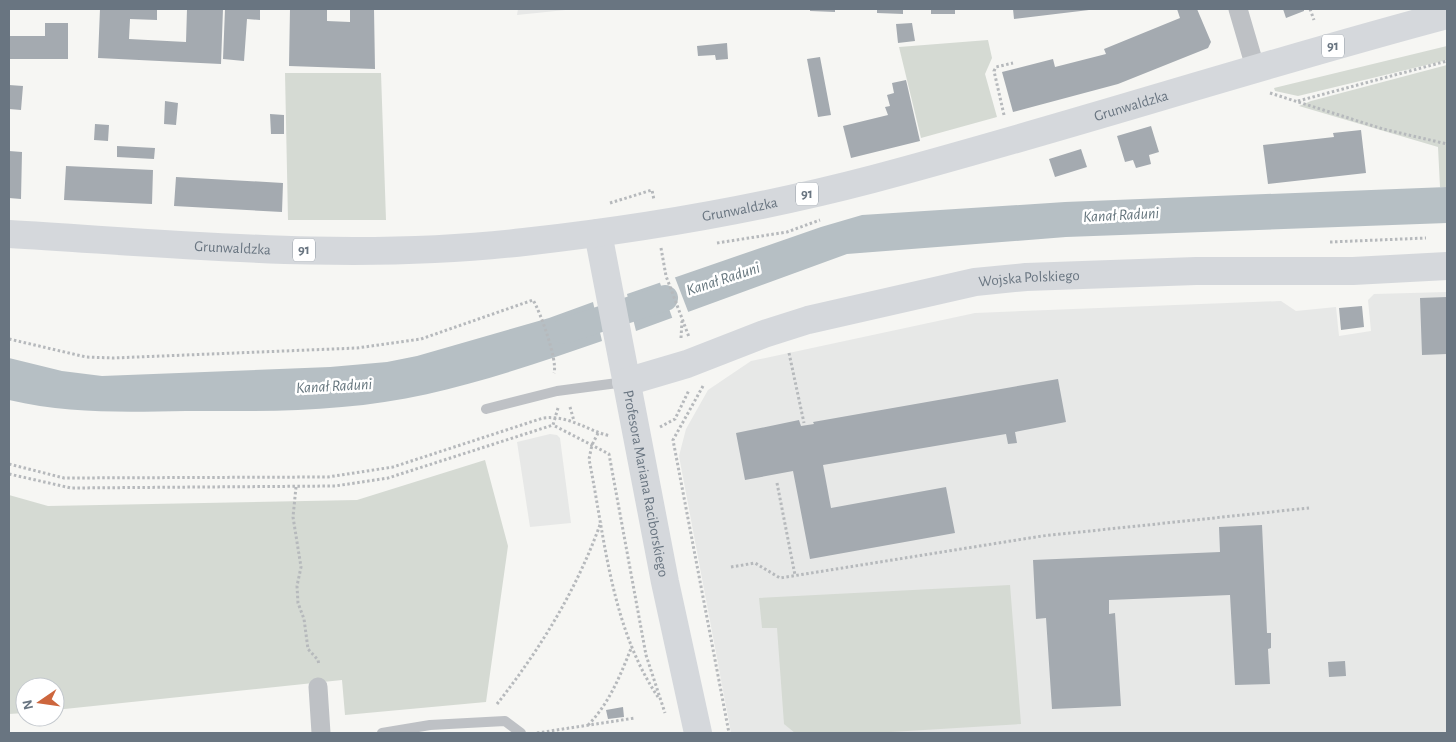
<svg xmlns="http://www.w3.org/2000/svg" width="1456" height="742" font-family="'Alegreya Sans',sans-serif">
  <style>
    .built { fill: #e7e8e7 }
    .green { fill: #d5dad3 }
    .water { fill: #b6bfc4 }
    .pier { fill: #f6f6f3 }
    .lines { fill: none; stroke-linecap: round; stroke-linejoin: round }
    .canal { stroke: #b6bfc4; stroke-width: 26 }
    .building { fill: #a4aab0 }
    .path { stroke: #b6b9bc; stroke-width: 3; stroke-dasharray: 2.5 2.5; stroke-linecap: butt }
    .lane { stroke: #bec1c5; stroke-width: 10 }
    .street { stroke: #bec1c5; stroke-width: 19 }
    .secondary { stroke: #d5d8dc; stroke-width: 28 }
    .primary { stroke: #d5d8dc; stroke-width: 28 }
    .labels { text-anchor: middle; dominant-baseline: central; stroke-width: 5; stroke-linejoin: round; paint-order: stroke }
    .shield { fill: #fff; stroke: #969ea7; stroke-width: 1 }
    .shield-label { font-size: 14px; font-weight: bold; fill: #697581 }
    .street-label { font-size: 15px; fill: #697581; stroke: #fff }
    .water-label { font-size: 16px; font-style: italic; fill: #65757d; stroke: #fff }
  </style>
  <rect width="100%" height="100%" fill="#f6f6f3"/>
  <path class="built" d="M518,9H575L517,15Z
    M1447,292V733H731L679,456L686,429L708,390L751,361L975,313L1124,307L1281,301L1296,311L1336,307L1339,336L1371,331L1368,300L1374,294Z
    M550,434L557,435L560,438L571,523L530,527L517,442Z"/>
  <path class="green" d="M988,40L992,58L985,74L997,117L921,138L899,47Z
    M1447,46V60L1298,96L1275,91L1274,88Z
    M1447,65V187H1440L1438,147L1299,106L1311,101Z
    M285,73H381L386,220H288Z
    M485,460L508,546L486,702L345,715L342,680L55,710V687H25V713L9,714V495L48,506L357,500Z
    M1010,585L1021,724L875,733H795L784,724L777,628H762L759,598Z"/>
  <path class="water" d="M1447,187V223L1066,237L847,254L636,331L627,294L821,227L862,215L1065,202Z
    M593,302L602,341C518,370 431,400 342,407C290,412 237,411 186,411C125,412 69,414 9,400V358L62,371L102,376L330,367L387,362L417,356L549,318Z"/>
  <path class="pier" d="M674,275L689,314L673,320L659,280Z"/>
  <g class="lines">
    <path class="canal" d="M564,331L665,298"/>
  </g>
  <path class="building" d="M100,9H157V20L130,19L129,39L186,42L187,9H223L221,64L98,58Z
    M225,9H260V20L247,19L244,61L223,59Z
    M290,9H327V21L350,22V9H374L375,69L289,66Z
    M810,9H835V12L810,11Z
    M877,9H903V14L877,13Z
    M931,9H955V14H931Z
    M1013,9H1088L1089,10L1014,19Z
    M1177,9H1197L1211,42L1208,48L1118,84L1013,112L1002,72L1053,59L1055,67L1106,54L1104,49L1180,18Z
    M1283,9H1304V11L1286,18Z
    M45,23H68V59H9V36H45Z
    M912,23L915,41L898,43L896,24Z
    M727,43L728,59L716,60L715,55L698,56L697,46Z
    M820,57L831,115L818,117L807,59Z
    M906,80L920,141L851,158L843,126L888,115L885,107L890,106L887,95L894,93L892,83Z
    M9,85L23,86L21,110L9,109Z
    M165,101L178,103L176,125L164,124Z
    M270,114L284,115V134H271Z
    M95,124L109,125L108,141L94,140Z
    M1151,126L1159,152L1149,155L1151,164L1136,168L1133,160L1125,162L1117,136Z
    M1361,130L1366,173L1268,184L1263,145L1334,137L1333,133Z
    M117,146L155,148L154,159L117,157Z
    M1081,149L1087,167L1055,177L1049,159Z
    M9,151L22,152L21,199L9,198Z
    M66,166L153,170L152,204L64,200Z
    M176,177L283,183L282,212L174,206Z
    M1447,297V354L1422,355L1420,298Z
    M1362,306L1364,327L1341,330L1339,308Z
    M1058,379L1066,422L1015,432L1017,443L1008,444L1006,434L823,465L831,508L946,487L955,533L810,559L793,471L745,480L736,433L799,420L801,426L814,424L813,422Z
    M1262,525L1267,633H1271V648L1268,649L1270,684L1235,685L1230,595L1109,600V614L1115,613L1121,706L1052,709L1046,618L1036,619L1033,560L1220,552L1219,527Z
    M1345,661L1346,676L1329,677L1328,662Z
    M623,707L624,717L608,719L606,710Z"/>
  <g class="lines">
    <path class="path" d="M1310,9L1314,20
      M1270,93L1383,129L1447,144
      M1298,101L1447,61
      M1004,115L994,71L996,67L1013,63
      M610,203L652,190L654,200
      M1330,242L1426,238
      M717,243L787,232L820,220
      M661,248L666,276L689,337
      M681,338L682,321
      M9,339L86,357L113,358L357,348L421,339L533,300C540,311 558,361 554,373
      M789,353L804,423
      M703,386L673,440L729,733
      M570,407L574,421
      M558,408L553,425L609,454L646,655L665,713
      M660,427L675,419L689,390
      M598,433L592,445L589,459C605,539 611,627 658,697
      M9,464L64,478L328,477L393,467L543,418C569,415 586,430 610,436
      M9,474L71,488L335,486L388,478L553,425
      M777,483L795,575
      M296,487L293,517L301,567L297,586L298,603L304,619L308,649L318,660L319,665
      M731,567L755,563L780,578L1042,536L1309,508
      M497,704C541,648 577,589 601,522
      M588,725C609,704 621,674 632,646
      M537,733L635,718"/>
    <path class="lane" d="M486,409L557,391L625,382
      M382,733L430,725L505,721L521,733"/>
    <path class="street" d="M1238,9L1255,67
      M318,687L321,733"/>
    <g class="secondary">
      <path id="s1" d="M598,233L665,582L698,733"/>
      <path id="s2" d="M626,382L687,364L764,334L808,320L975,282L1026,277L1196,271H1353L1447,266"/>
    </g>
    <path class="primary" id="s3" d="M9,234C180,244 353,262 524,242C641,229 759,209 873,179C1065,128 1255,66 1447,15"/>
  </g>
  <g class="labels">
    <g class="shield">
      <rect x="1322" y="34.5" width="22" height="23" rx="4"/>
      <rect x="796" y="182.5" width="22" height="23" rx="4"/>
      <rect x="293" y="238.5" width="22" height="23" rx="4"/>
    </g>
    <g class="shield-label">
      <text x="1333" y="46">91</text>
      <text x="807" y="194">91</text>
      <text x="304" y="250">91</text>
    </g>
    <g class="street-label">
      <text stroke="none"><textPath href="#s3" startOffset="1139">Grunwaldzka</textPath></text>
      <text stroke="none"><textPath href="#s3" startOffset="734">Grunwaldzka</textPath></text>
      <text stroke="none"><textPath href="#s3" startOffset="224">Grunwaldzka</textPath></text>
      <text stroke="none"><textPath href="#s2" startOffset="418">Wojska Polskiego</textPath></text>
      <text stroke="none"><textPath href="#s1" startOffset="255">Profesora Mariana Raciborskiego</textPath></text>
    </g>
    <g class="water-label">
      <text transform="translate(1121 215) rotate(-3)">Kanał Raduni</text>
      <text transform="translate(723 279) rotate(-18)">Kanał Raduni</text>
      <text transform="translate(334 386) rotate(-3)">Kanał Raduni</text>
    </g>
  </g>
  <rect width="1456" height="742" fill="none" stroke="#697581" stroke-width="20"/>
  <g transform="translate(40 702) rotate(257)"><circle r="24" fill="#ffffff" stroke="#c3c8cd"/>
  <path d="M0-4L9 19L0 12L-9 19Z" fill="#cd663d"/>
  <text y="-8" font-size="14" font-weight="bold" text-anchor="middle" fill="#697581">N</text>
  </g>
</svg>
